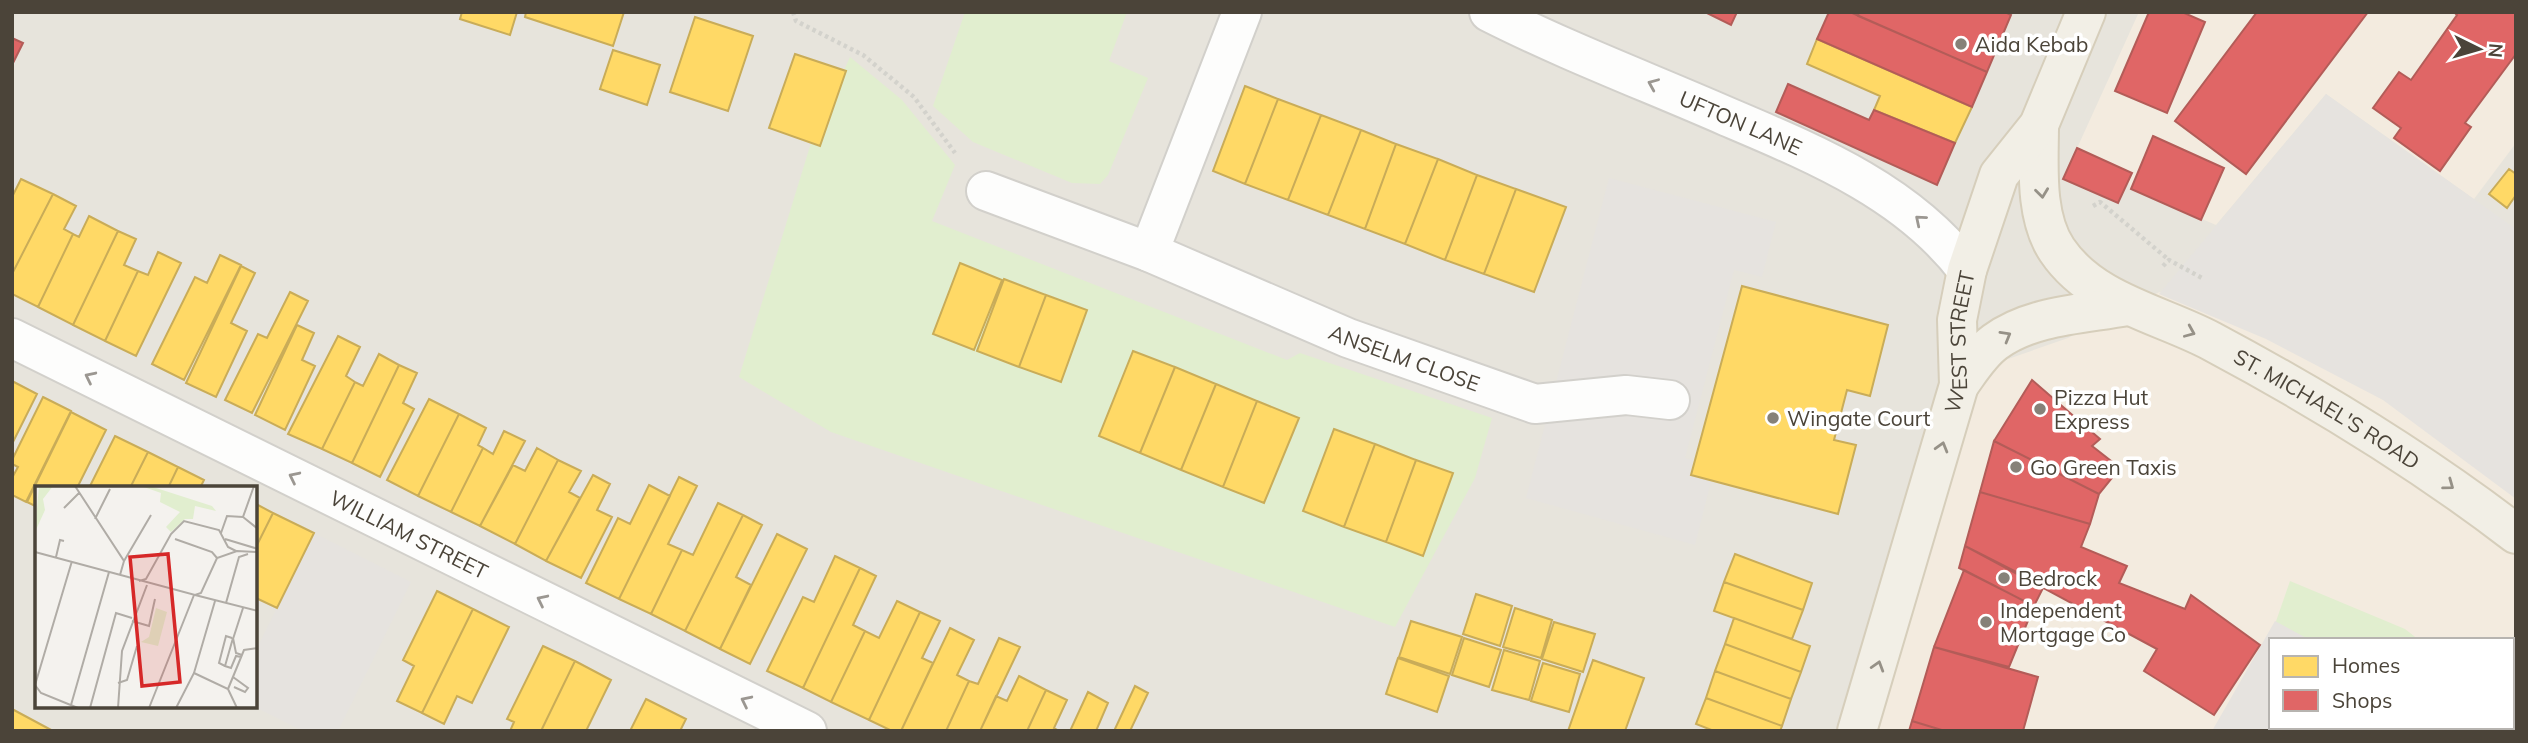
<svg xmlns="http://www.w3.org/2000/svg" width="2528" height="743" font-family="Mulish,sans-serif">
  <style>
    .residential { fill: #e7e4dc; fill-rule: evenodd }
    .commercial { fill: #f3ebdf; fill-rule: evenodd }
    .green { fill: #e1eecf }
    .parking { fill: #e6e3df }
    .homes { fill: #ffd966; stroke: #c9ac58; stroke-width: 2 }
    .shops { fill: #e06666; stroke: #b35c58; stroke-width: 2 }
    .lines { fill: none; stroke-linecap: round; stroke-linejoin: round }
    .minor-casing { stroke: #d2d0cb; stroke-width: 42 }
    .major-casing { stroke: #d6cebb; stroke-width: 42 }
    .path { stroke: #d3d2cc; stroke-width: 4.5; stroke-dasharray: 3.5 3.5; stroke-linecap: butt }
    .minor { stroke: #fdfdfc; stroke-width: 38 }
    .major { stroke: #f2efe6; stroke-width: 38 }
    .oneway { stroke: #9b9791 }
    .oneway2 { stroke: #969187 }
    .poi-dot { fill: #868178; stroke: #fff; stroke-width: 2.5 }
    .labels { text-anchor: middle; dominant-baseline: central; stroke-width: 7; stroke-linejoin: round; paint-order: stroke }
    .poi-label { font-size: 21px; fill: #4b4439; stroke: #fff; text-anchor: start }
    .street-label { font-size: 21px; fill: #4b4439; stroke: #fff }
    .inset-road { fill: none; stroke: #b0aca6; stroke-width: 2 }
    .view { fill: #d62828; fill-opacity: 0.15; stroke: #d62828; stroke-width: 3.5 }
    .inset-edge { fill: none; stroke: #4b4439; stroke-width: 3.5 }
  </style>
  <rect width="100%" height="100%" fill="#f4f2ee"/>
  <path class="residential" d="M12,12H2516V731H12ZM37,488H256V706H37ZM2271,640H2512V727H2271Z"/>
  <path class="commercial" d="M2139,12H2516V143L2474,199L2326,94L2216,225L2131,189L2129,182L2118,203L2063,179Z
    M2160,292L2256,318L2516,482V731H1868L1985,367L2068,338L2127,306ZM2271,640H2512V727H2271Z"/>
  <path class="green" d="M965,12H1127L1109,61L1148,78L1108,175L1100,184L1072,183L973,142L933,106Z
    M850,57L902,100L955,165L932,221L1287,360L1300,353L1492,418L1475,478L1395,627L831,432L739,377L811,143Z
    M2290,581L2405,629L2419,640H2271L2248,702Z"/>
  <path class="parking" d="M2326,94L2516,229V499L2383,400L2266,339L2159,294Z
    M1609,178L1776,222L1762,277L1734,270L1685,458L1715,466L1695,545L1526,498Z
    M314,533L411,582L338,731H303L253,706L256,650Z
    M2275,621L2310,640H2271V727H2472L2478,731H2212Z"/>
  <path class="homes" d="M462,12H517L510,35L460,19Z
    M526,12H624L613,46L525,17Z
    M695,17L753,36L728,111L670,92Z
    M1817,39L1972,107L1955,143L1874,110L1880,96L1807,64Z
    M613,50L660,65L647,105L600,89Z
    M795,54L846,71L820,146L769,128Z
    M1245,86L1278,99L1245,184L1213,171Z
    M1278,99L1321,115L1288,200L1245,184Z
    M1321,115L1361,130L1328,215L1288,200Z
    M1361,130L1396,144L1365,229L1328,215Z
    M1396,144L1438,159L1405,244L1365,229Z
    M1438,159L1477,175L1445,260L1405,244Z
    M2509,169L2516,174V195L2507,208L2489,194Z
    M1477,175L1516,189L1484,274L1445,260Z
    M21,179L53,194L12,274V197Z
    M1516,189L1566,207L1534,292L1484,274Z
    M53,194L76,206L64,229L73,234L38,307L12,294V274Z
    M89,216L118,231L73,325L38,307L73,234L79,237Z
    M118,231L136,239L124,265L138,271L105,341L73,325Z
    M158,252L181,263L136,356L105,341L138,271L148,275Z
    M220,255L241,265L184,380L152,364L195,277L207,283Z
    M960,263L1002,280L974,350L933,334Z
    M241,266L255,273L231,323L247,331L216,397L186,383Z
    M1004,279L1046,295L1019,367L977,351Z
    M1742,286L1888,325L1870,396L1847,390L1834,440L1856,445L1838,514L1691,475Z
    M290,292L308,301L252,413L225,400L258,334L267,338Z
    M1046,295L1087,310L1061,382L1019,367Z
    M297,325L314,333L302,360L315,366L285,430L255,415Z
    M338,336L360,347L346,376L355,382L322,449L288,434Z
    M1133,351L1175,367L1140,453L1099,436Z
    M379,354L399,365L352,463L322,449L355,382L363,386Z
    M399,365L417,373L403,403L414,409L380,477L352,463Z
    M1175,367L1216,384L1181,470L1140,453Z
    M12,381L37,394L12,444Z
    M1216,384L1257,401L1223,487L1181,470Z
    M43,397L71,411L26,502L12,495V478L18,467L12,464V460Z
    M429,399L459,414L418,496L387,480Z
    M1257,401L1299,418L1264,503L1223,487Z
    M71,412L106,430L77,488H37V507L27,502Z
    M459,414L486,428L478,445L483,448L451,512L418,496Z
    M1334,429L1375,444L1344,527L1303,511Z
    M504,431L525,441L480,526L451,512L483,448L493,454Z
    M115,436L148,452L130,488H89Z
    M1375,444L1416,460L1386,542L1344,527Z
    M537,448L558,460L515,544L480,526L513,465L525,471Z
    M148,452L178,467L168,488H130Z
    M558,460L581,471L569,492L580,498L546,561L515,544Z
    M1416,460L1453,473L1423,556L1386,542Z
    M178,467L204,480L200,488H168Z
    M593,475L610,484L597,510L612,517L581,578L546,561Z
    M679,477L697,486L668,544L682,550L651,614L619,599Z
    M649,485L670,496L619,599L586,583L618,518L630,524Z
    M718,503L743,515L685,631L651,614L682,550L693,555Z
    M256,504L273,513L256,547Z
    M273,513L314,533L277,608L256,598V547Z
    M743,515L762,525L736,577L751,585L720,649L685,631Z
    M777,534L807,549L750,664L720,649Z
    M1735,554L1812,583L1803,610L1724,582Z
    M835,556L860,568L803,688L767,671L803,597L814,602Z
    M860,568L876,576L853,625L865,631L831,702L803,688Z
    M1724,582L1803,610L1792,639L1714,611Z
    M437,591L473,609L422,713L397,701L414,666L403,660Z
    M1476,594L1512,606L1500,646L1463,634Z
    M897,601L920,612L869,720L831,702L865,631L879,638Z
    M1515,608L1552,620L1541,658L1503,647Z
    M473,609L509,627L472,703L457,696L444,724L422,713Z
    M920,612L940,621L922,658L933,663L901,731H892L869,720Z
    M1734,618L1810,646L1801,672L1725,644Z
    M1411,621L1462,637L1450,674L1399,657Z
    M1554,622L1595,634L1583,672L1542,659Z
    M950,628L974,640L957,675L969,681L946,731H901Z
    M999,638L1020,647L980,731H946L969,681L978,684Z
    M1464,638L1501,650L1489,687L1452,675Z
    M1725,644L1801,672L1791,699L1715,671Z
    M543,646L575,661L541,731H510L514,722L507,719Z
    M1504,650L1540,661L1529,700L1492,690Z
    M1398,658L1449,676L1437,712L1386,694Z
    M1593,660L1644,678L1625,731H1568Z
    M575,661L611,680L586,731H541Z
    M1543,663L1580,674L1569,712L1531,701Z
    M1715,671L1791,699L1782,726L1706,698Z
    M1019,676L1046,690L1027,731H980L996,696L1007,701Z
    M1135,686L1148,693L1130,731H1114Z
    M1046,690L1067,700L1054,728L1059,731H1027Z
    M1088,692L1108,703L1096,731H1070Z
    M1706,698L1782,726L1780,731H1714L1696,724Z
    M646,699L686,719L680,731H630Z
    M12,709L53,731H12Z"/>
  <path class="shops" d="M1705,12H1737L1731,25Z
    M1829,12H1850L1987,72L1972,107L1817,39Z
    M1859,12H2005L2011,15L1987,72L1858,16Z
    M2149,12H2182L2205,22L2167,113L2115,91Z
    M2257,12H2368L2246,174L2175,121Z
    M2454,12H2516V54L2465,123L2471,127L2440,171L2394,138L2401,128L2373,108L2399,72L2411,80L2457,15Z
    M12,38L23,43L12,65Z
    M1788,84L1869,120L1874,110L1955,143L1937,185L1776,112Z
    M2153,136L2224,168L2201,220L2131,189Z
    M2077,148L2132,173L2118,203L2063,179Z
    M2032,380L2100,439L2092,446L2120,468L2099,494L1994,441Z
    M1994,441L2099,494L2090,524L1980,492Z
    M1980,492L2090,524L2081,547L2127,566L2119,583L2185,609L2191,595L2260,645L2214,715L2144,671L2157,649L1965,546Z
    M1965,546L2044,586L2034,606L1959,568Z
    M1964,570L2034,606L2009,667L1934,647Z
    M1934,647L2038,677L2023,731H1945L1912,721Z
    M1912,721L1945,731H1909Z"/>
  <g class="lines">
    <defs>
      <g id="minor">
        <path id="s1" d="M1242,12L1149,252L1348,338L1535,404L1626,395L1670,400"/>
        <path id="s2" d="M1489,12C1566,51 1648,82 1728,117C1815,154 1908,192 1967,270"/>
        <path d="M986,191L1149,252"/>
        <path id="s3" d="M12,338L807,731"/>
      </g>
      <g id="major">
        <path id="s4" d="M2039,125C2039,164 2034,216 2057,250C2092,302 2160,314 2211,341C2316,397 2421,461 2516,534"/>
        <path d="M1959,385C1970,370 1980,353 1995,342C2032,315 2083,314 2127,306"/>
        <path id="s5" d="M1857,731L1959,385L1957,320L1967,270L1999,175L2039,125L2086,12"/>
      </g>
    </defs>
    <use href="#minor" class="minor-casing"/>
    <use href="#major" class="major-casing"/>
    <path class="path" d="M793,12L796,21L863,55L914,97L955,153
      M2093,206L2100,202L2169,260
      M2163,266L2169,260L2202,278"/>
    <use href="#minor" class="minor"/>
    <use href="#major" class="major"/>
  </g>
  <defs><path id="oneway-chevron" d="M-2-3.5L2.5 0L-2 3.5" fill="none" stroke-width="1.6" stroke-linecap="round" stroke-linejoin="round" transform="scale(1.75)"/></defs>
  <g class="oneway">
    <use href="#oneway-chevron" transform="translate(1653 84) rotate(-157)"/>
    <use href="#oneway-chevron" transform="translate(1920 220) rotate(-140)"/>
    <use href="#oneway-chevron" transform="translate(90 377) rotate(-154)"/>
    <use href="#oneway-chevron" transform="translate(294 477) rotate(-154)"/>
    <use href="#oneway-chevron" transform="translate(542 600) rotate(-154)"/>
    <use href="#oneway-chevron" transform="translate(746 701) rotate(-154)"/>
  </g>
  <g class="oneway2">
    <use href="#oneway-chevron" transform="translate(2042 193) rotate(83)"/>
    <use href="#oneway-chevron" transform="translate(2190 332) rotate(23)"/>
    <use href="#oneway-chevron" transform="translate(2006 336) rotate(-30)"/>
    <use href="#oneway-chevron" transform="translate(1942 447) rotate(-74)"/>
    <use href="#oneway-chevron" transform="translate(2449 485) rotate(36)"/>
    <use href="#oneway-chevron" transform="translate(1878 666) rotate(-73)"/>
  </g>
  <g class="poi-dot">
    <circle cx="1961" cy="44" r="7"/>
    <circle cx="2040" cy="409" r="7"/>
    <circle cx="1773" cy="418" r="7"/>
    <circle cx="2016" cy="467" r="7"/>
    <circle cx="2004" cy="578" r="7"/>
    <circle cx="1986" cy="622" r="7"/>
  </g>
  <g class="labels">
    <g class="poi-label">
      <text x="1975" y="44">Aida Kebab</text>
      <text x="2054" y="397">Pizza Hut<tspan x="2054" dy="24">Express</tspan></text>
      <text x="1787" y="418">Wingate Court</text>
      <text x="2030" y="467">Go Green Taxis</text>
      <text x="2018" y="578">Bedrock</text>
      <text x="2000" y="610">Independent<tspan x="2000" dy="24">Mortgage Co</tspan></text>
    </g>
    <g class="street-label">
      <text stroke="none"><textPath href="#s2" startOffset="275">UFTON LANE</textPath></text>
      <text stroke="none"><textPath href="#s5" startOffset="404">WEST STREET</textPath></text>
      <text stroke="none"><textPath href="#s1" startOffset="534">ANSELM CLOSE</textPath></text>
      <text stroke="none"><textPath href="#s4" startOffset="444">ST. MICHAEL'S ROAD</textPath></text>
      <text stroke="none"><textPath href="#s3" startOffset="443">WILLIAM STREET</textPath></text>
    </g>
  </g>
  <g transform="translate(35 486)">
    <rect width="222" height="222" fill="#f4f2ee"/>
    <path d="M4,0H18L8,13L10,24L0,46ZM106,0L118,1L177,20L181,25L160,20L158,33H150L136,46L131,41L145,26L125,16L126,7ZM121,122L132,126L123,160L106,156L114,151Z" fill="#e1eecf"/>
    <path class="inset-road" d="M40,0L89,75L85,89M219,0L208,31L223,43M29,22L44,7M60,33L75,3M186,47L192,30L208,31M140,53L177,66L182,72M190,53L223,63M0,66L160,109L166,107L182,72L202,65L223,66M21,71L25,54L29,55M89,75L116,29M104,95L111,93L136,48L149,35L184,44L193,61L201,65M160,109L223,125M191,117L204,71L213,68M97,135L114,140L120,113M198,153L208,122M206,171L201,170L196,182L190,180L198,152L201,167L207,169M190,180L184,177L191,150L197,152M159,187L193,203L202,222M198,191L213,202L210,206L199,201M83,197L92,194L102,160M0,199L37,75M0,199L6,207L43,222M193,203L209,164L223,162M36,219L74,86M55,222L81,127L97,132M83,222L87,165L112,99M114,222L159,109M141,222L159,187L180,115"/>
    <path class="view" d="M133,68L145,196L107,200L95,71Z"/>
    <rect width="222" height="222" class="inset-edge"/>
  </g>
  <rect width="2528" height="743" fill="none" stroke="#4b4439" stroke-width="28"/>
  <rect x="2269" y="638" width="245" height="91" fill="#ffffff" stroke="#b7b4b0" stroke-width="2"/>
  <rect x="2283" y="656" width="35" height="21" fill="#ffd966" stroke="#b7b4b0" stroke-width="2"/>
  <text x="2332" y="673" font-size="21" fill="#4b4439">Homes</text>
  <rect x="2283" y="690" width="35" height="21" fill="#e06666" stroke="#b7b4b0" stroke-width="2"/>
  <text x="2332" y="708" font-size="21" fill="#4b4439">Shops</text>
  <g transform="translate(2479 49) rotate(95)" stroke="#ffffff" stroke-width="5" paint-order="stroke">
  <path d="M0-5L12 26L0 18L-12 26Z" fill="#4b4439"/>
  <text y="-10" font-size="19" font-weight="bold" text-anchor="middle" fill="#4b4439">N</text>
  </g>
</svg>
